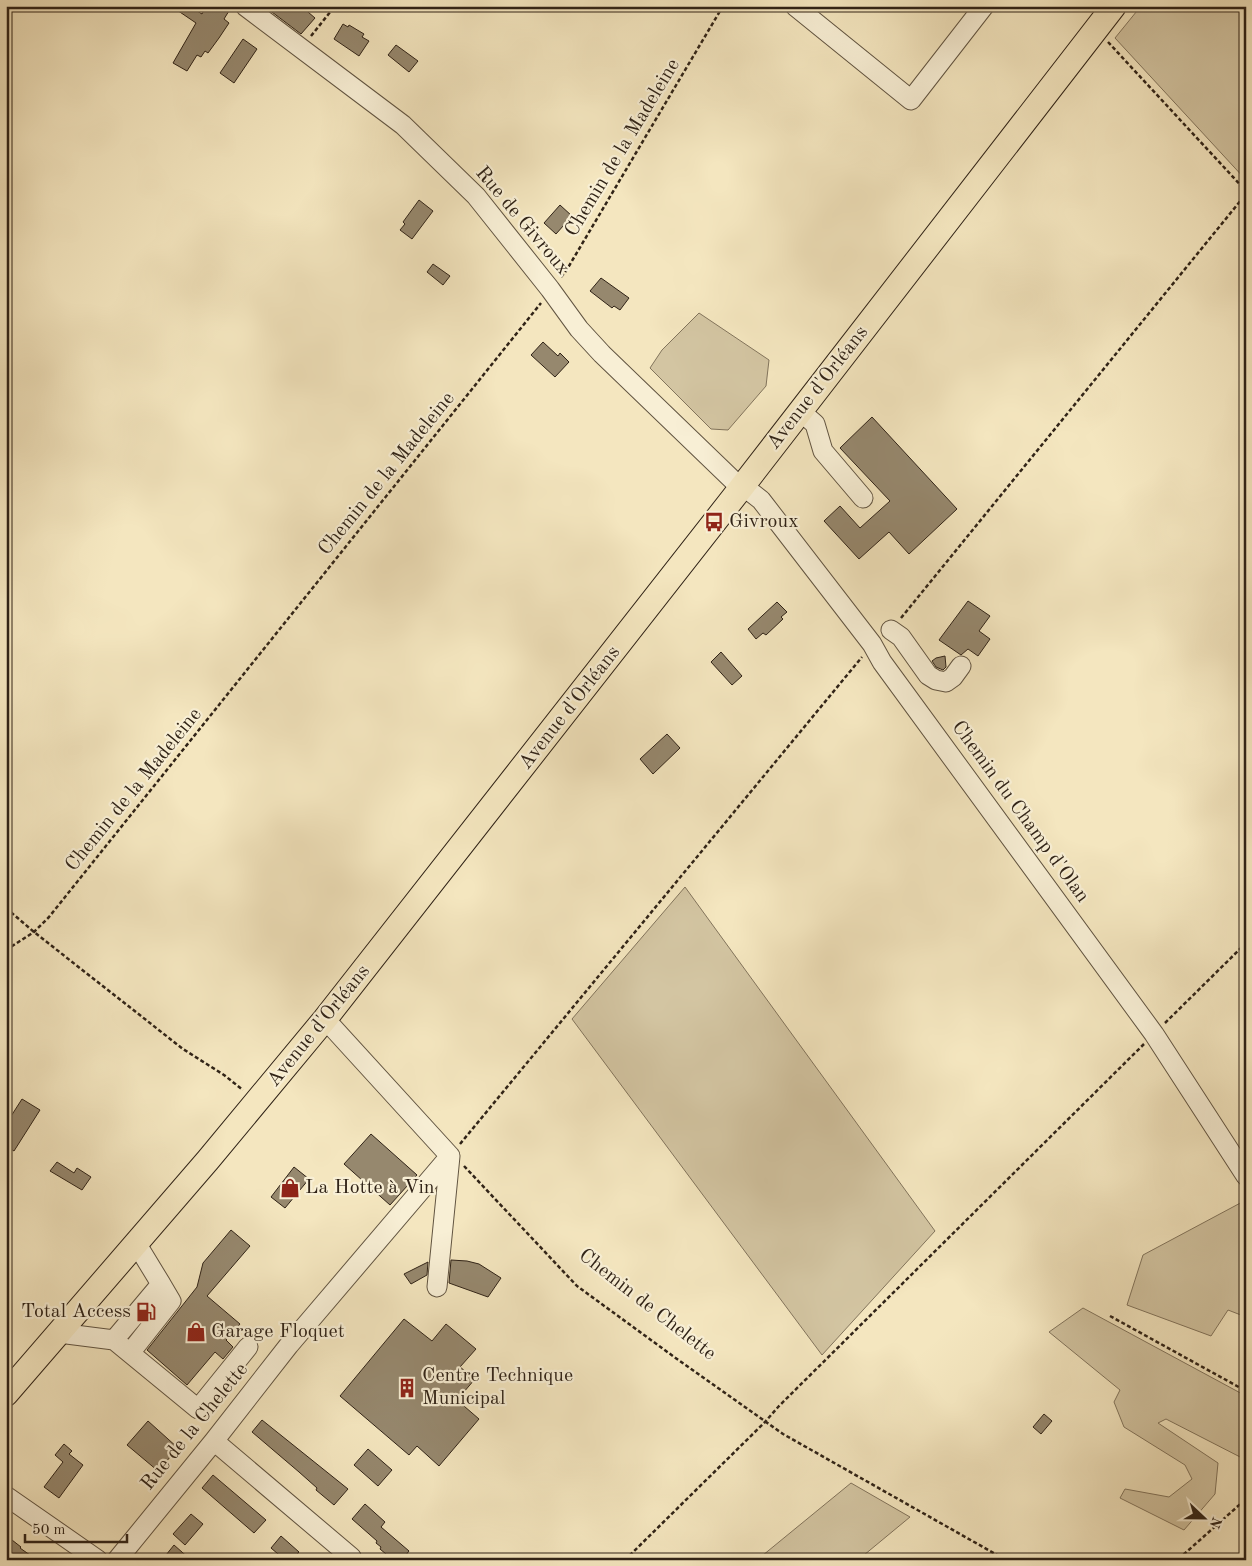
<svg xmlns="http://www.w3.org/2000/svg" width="1252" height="1566" font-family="'Old Standard TT',serif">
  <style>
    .green { fill: #d3c5a2; stroke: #82745c }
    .building { fill: #96886e; stroke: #302317 }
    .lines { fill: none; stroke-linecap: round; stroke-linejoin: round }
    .minor-casing { stroke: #615441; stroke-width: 21 }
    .major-casing { stroke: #302317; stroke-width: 26 }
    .path { stroke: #302317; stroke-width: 2.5; stroke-dasharray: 4 2.5; stroke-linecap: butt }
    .minor { stroke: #f8efd5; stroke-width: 19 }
    .major { stroke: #f4e6bf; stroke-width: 24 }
    .rail-casing { stroke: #302317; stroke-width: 5.5 }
    .rail { stroke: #f8efd5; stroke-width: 4; stroke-dasharray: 11; stroke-linecap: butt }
    .labels { text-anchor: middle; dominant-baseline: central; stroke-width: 4.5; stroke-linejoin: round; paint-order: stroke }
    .street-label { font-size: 20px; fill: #302317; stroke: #f8efd5 }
    .poi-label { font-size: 20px; fill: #302317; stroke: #f8efd5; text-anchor: start }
  </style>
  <rect width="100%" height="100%" fill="#f4e6bf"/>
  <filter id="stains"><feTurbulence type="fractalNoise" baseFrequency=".004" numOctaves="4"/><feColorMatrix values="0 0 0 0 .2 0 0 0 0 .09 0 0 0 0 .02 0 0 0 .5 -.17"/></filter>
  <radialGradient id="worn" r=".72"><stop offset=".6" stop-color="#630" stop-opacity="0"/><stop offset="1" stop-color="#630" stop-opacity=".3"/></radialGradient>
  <path class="green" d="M1141,6H1246V180L1115,38Z
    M699,313L769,360L766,386L728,430L711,429L650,368L662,350Z
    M685,887L935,1231L822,1355L572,1019Z
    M1246,1200V1317L1228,1310L1211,1336L1127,1305L1143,1255Z
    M1083,1308L1246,1396V1460L1166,1419L1158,1423L1218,1463L1215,1494L1184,1530L1120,1498L1125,1489L1169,1497L1192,1479L1185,1465L1124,1427L1114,1402L1120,1390L1049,1332Z
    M851,1483L910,1517L858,1560H757Z"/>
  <path class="building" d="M171,6H189L202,14L206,6H232L224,19L229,23L219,38L208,53L205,51L201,57L197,55L187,71L173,63L196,23Z
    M264,6H301L315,18L301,34Z
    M343,24L348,27L349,25L364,34L362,37L369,41L359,56L334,39Z
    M243,39L257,49L234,83L220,73Z
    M396,45L418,61L409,72L388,55Z
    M419,200L433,211L412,239L400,230L405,224L403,222Z
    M560,205L572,216L556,234L544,223Z
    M433,264L450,276L443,285L427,272Z
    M601,278L629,298L620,310L614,306L612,308L590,291Z
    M543,342L558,356L560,353L569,362L555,377L531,355Z
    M872,417L957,509L909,554L889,532L859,559L824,521L840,506L860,528L890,501L840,448Z
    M968,601L990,616L979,631L990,639L978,656L968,649L961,655L939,640Z
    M777,602L787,612L781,617L783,619L766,635L763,633L756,639L748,629Z
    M721,652L742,676L732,685L711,662Z
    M945,656L946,667L943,670L936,667L932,661L936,658Z
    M667,734L680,748L653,774L640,759Z
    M22,1099L40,1110L14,1151L6,1146V1124Z
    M371,1134L417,1175L390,1205L344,1164Z
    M57,1162L74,1173L77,1168L91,1177L82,1190L50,1171Z
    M294,1167L309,1179L285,1208L271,1197Z
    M231,1230L250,1246L207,1296L240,1324L226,1340L233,1347L223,1359L215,1352L187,1385L147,1350L197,1287L203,1263Z
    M451,1260L467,1261L479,1264L501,1278L488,1297L449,1283Z
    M428,1262L427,1275L411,1284L404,1274Z
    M404,1319L432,1341L446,1324L476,1349L460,1367L475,1379L457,1400L479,1419L439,1466L417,1446L409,1455L340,1396Z
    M1044,1414L1052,1421L1041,1434L1033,1427Z
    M262,1420L348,1489L334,1505L316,1490L317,1488L299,1472L252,1432Z
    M148,1421L178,1448L158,1471L127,1445Z
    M64,1444L72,1451L69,1454L83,1465L59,1498L44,1487L63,1462L55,1455Z
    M368,1449L392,1470L378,1486L354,1465Z
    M213,1475L266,1520L254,1533L202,1488Z
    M365,1504L385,1522L381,1527L409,1551L402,1560H393L380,1549L381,1547L376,1543L377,1541L352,1519Z
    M191,1514L203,1524L185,1545L173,1534Z
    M281,1536L299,1552L292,1560H285L271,1548Z
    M12,1540L21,1547L20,1548L37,1560H6V1547Z
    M174,1545L191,1560H162Z"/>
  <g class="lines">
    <defs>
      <path id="minor" d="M245,6L403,125L476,196L550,289L579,329L602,354L741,488
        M795,6L911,100L984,6
        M800,411L815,424L823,451L863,498
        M743,486L761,500L872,644L882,662L1154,1034L1246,1176
        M891,630L901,637L928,675L936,680L946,682L953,677L961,666
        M325,1019L450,1156
        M437,1287L450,1156
        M59,1333L114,1340L161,1284L136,1243
        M114,1340L198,1409L248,1347
        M130,1353L171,1301L161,1284
        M214,1441L351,1557L350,1560
        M6,1496L98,1560
        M117,1560L214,1441L289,1345L450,1156"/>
      <path id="major" d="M6,1394L208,1160L325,1019L741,488L1114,6"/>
    </defs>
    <use href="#minor" class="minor-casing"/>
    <use href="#major" class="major-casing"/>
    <path class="path" d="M311,36L335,6
      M1108,42L1246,191
      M561,277L566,271L723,6
      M901,618L1246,194
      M6,908L34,932L183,1049L224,1075L243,1090
      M6,950L34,932L49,917L541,303
      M1165,1023L1246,943
      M460,1144L862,657
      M464,1166L577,1286L677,1359L783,1434L1006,1560
      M1110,1316L1246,1391
      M625,1560L765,1422L779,1406L1144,1044
      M1180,1560L1183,1555L1246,1499"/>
    <use href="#minor" class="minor"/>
    <use href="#major" class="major"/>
    <defs>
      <path id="rail" d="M1241,1560L1246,1556"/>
    </defs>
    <use href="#rail" class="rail-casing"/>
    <use href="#rail" class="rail"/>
  </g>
  <defs>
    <symbol id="bus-bare" viewBox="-9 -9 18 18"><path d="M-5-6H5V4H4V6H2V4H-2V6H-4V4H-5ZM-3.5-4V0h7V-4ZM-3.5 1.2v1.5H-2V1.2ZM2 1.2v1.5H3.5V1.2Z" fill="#8f2418" stroke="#f8efd5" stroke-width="2.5" paint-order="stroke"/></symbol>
    <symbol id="shop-bare" viewBox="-9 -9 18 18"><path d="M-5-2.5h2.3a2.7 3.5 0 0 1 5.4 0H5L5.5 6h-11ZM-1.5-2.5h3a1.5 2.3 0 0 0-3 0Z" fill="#8f2418" stroke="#f8efd5" stroke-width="2.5" paint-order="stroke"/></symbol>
    <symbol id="fuel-bare" viewBox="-9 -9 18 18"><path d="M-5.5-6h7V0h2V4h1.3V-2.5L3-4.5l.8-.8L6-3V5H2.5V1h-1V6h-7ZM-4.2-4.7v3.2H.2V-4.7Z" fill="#8f2418" stroke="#f8efd5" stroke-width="2.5" paint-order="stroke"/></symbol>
    <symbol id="building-bare" viewBox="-9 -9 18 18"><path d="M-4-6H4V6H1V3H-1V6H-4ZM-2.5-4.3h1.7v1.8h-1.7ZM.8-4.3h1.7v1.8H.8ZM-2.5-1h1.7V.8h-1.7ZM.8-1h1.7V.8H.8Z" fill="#8f2418" stroke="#f8efd5" stroke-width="2.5" paint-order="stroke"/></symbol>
  </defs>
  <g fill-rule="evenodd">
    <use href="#bus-bare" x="700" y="508" width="28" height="28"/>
    <use href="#shop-bare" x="276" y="1174" width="28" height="28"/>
    <use href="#fuel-bare" x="132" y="1298" width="28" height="28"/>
    <use href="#shop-bare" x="182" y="1318" width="28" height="28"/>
    <use href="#building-bare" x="393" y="1374" width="28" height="28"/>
  </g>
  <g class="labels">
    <g class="street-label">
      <text transform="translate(623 148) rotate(-59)">Chemin de la Madeleine</text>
      <text transform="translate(522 221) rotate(50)">Rue de Givroux</text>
      <text transform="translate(818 388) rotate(-52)">Avenue d'Orléans</text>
      <text transform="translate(387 474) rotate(-51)">Chemin de la Madeleine</text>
      <text transform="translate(570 708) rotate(-52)">Avenue d'Orléans</text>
      <text transform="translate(134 790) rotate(-51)">Chemin de la Madeleine</text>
      <text transform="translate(1020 812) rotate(54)">Chemin du Champ d'Olan</text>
      <text transform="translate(319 1026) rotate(-51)">Avenue d'Orléans</text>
      <text transform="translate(647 1305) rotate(38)">Chemin de Chelette</text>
      <text transform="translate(195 1427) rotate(-51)">Rue de la Chelette</text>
    </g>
    <g class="poi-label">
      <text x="729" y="522">Givroux</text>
      <text x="305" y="1188">La Hotte à Vin</text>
      <text x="131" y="1312" text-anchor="end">Total Access</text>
      <text x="211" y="1332">Garage Floquet</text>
      <text x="422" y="1376">Centre Technique<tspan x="422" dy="23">Municipal</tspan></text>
    </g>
  </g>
  <rect width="1252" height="1566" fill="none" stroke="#f4e6bf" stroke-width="25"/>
  <rect x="8" y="8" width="1237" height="1551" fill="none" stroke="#302317" stroke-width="2.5"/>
  <rect x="12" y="12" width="1227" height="1541" fill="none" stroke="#302317"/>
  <g transform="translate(1204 1518) rotate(112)" stroke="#f8efd5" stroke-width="4" paint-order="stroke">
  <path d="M0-4L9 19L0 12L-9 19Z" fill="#302317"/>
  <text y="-8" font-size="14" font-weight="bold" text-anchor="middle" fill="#302317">N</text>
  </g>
  <path d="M25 1534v8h102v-8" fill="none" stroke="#302317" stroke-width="2.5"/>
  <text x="32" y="1534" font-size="15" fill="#302317" stroke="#f8efd5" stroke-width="4" paint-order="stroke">50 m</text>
  <rect width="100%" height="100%" filter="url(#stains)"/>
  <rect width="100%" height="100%" fill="url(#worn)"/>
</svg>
